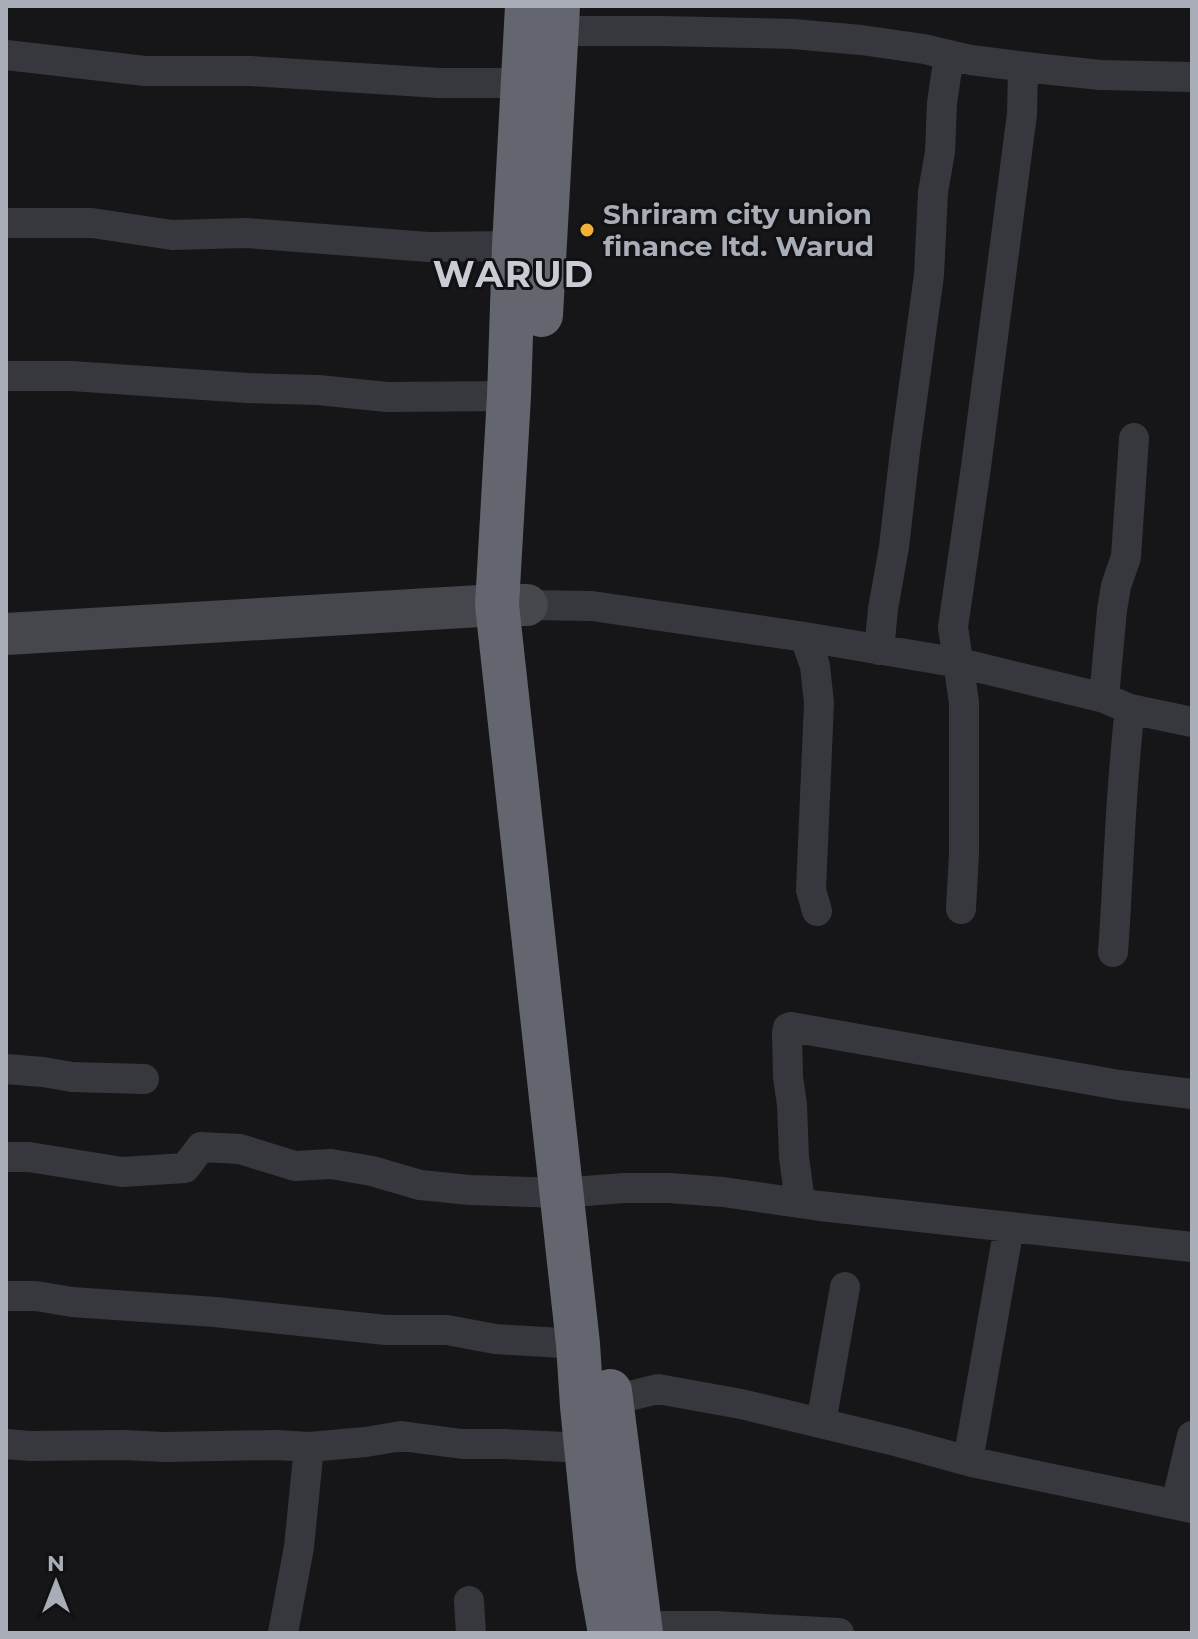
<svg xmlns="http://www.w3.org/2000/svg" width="1198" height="1639" font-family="Montserrat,sans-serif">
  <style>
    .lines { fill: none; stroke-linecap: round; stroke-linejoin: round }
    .street { stroke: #37383d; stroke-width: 30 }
    .secondary { stroke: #45474d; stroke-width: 42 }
    .highway { stroke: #63666e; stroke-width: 44 }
    .poi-dot { fill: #f2b134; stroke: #111113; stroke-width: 3 }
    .labels { text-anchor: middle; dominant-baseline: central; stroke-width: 6; stroke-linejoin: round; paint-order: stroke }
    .poi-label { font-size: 28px; font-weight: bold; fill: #a8adb8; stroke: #111113; text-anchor: start }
    .district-label { font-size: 36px; font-weight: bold; letter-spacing: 2px; fill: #c9ccd4; stroke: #111113 }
  </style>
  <rect width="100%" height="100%" fill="#161618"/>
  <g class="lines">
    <path class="street" d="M540,31H661L793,34L861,40L924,49L971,60L1034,68L1100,75L1192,77
      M6,55L145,71H250L439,83H522
      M6,223H92L172,235L246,233L428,247L514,246
      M6,376H71L248,388L318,390L387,397L509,396
      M527,605L592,606L805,637L960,663L1104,698L1130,709L1192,722
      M805,637L815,666L819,703L811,890L817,911
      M879,650L883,609L894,547L905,451L929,275L933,192L940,152L942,103L949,55
      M1104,698L1112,610L1116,586L1126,557L1134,438
      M961,909L964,854V702L953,627L976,467L1022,114L1023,67
      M1113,952C1119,871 1120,790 1130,709
      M6,1069L43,1072L72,1077L144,1079
      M6,1157H29L122,1172L185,1168L201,1147L240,1149L295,1166L331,1164L372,1171L420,1185L470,1190L560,1193L624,1188H669L723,1192L820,1206L1192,1247
      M800,1202L794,1157L792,1105L788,1077L787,1033L788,1028L791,1027L1119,1085L1192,1094
      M6,1296H36L72,1302L215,1312L386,1330H447L495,1339L578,1344
      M596,1404L658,1389L741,1404L899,1442L972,1462L1192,1508
      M821,1423L845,1287
      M6,1444L30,1446L123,1445L164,1447L276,1445L309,1447
      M968,1461L1009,1227
      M1176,1504L1192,1436
      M469,1601L471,1633
      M624,1631L664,1626H715L839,1633
      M283,1633L299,1547L309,1447L366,1442L401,1436L462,1444H505L587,1448"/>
    <path class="secondary" d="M6,634L497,605H527"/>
    <path class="highway" d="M527,6L514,246L509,396L497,605L578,1344L582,1406L598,1566L610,1633
      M541,315L558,6
      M610,1391L641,1633"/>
  </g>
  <circle class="poi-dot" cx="587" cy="230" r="8"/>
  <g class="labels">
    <g class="poi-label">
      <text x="603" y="214">Shriram city union<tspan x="603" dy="32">finance ltd. Warud</tspan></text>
    </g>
    <g class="district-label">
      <text x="514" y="274">WARUD</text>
    </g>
  </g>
  <rect width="1198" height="1639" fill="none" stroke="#a8adb8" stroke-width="16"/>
  <g transform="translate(56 1583)" stroke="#111113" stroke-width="6" paint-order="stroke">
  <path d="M0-6L14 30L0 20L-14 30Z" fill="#a8adb8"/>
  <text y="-12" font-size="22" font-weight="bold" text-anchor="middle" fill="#a8adb8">N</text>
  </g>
</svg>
